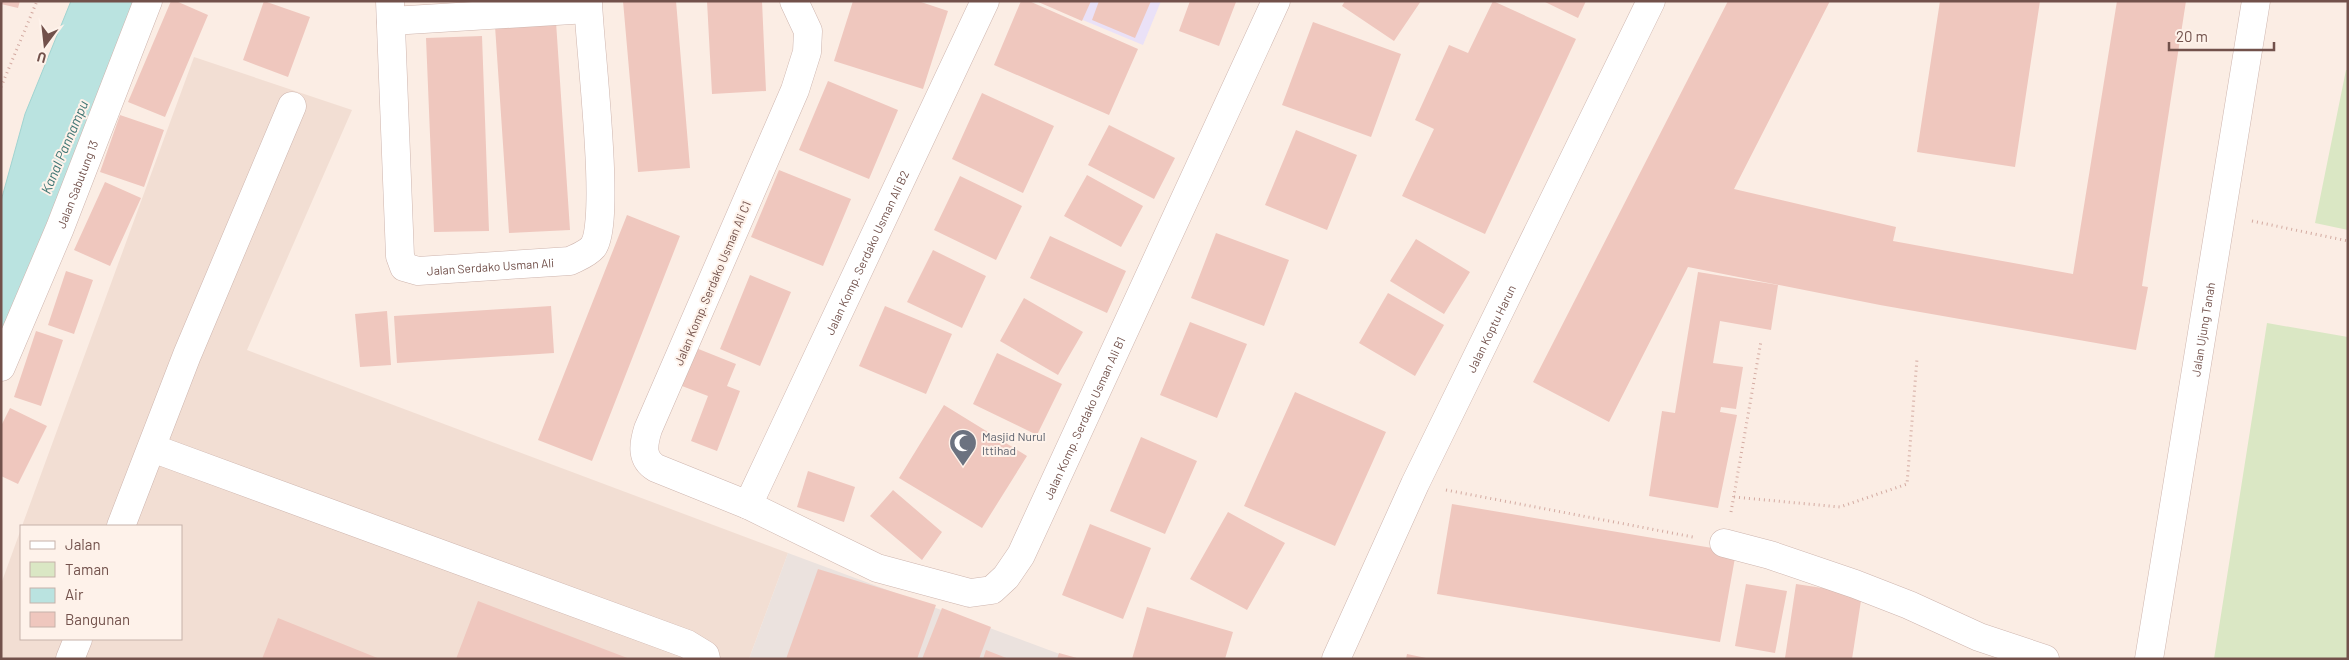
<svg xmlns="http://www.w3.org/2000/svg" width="2349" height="660" font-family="Barlow,sans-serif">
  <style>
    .residential { fill: #f2ded3 }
    .industrial { fill: #ebe2de }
    .education { fill: #eae1f7 }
    .green { fill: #dae7c4 }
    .water { fill: #bae3e0; stroke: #a1d4d1 }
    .building { fill: #efc7be }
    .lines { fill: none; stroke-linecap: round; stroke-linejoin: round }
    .street-casing { stroke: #ceb5ae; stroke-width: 29 }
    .path { stroke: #d3aaa1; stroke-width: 3; stroke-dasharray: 1 4; stroke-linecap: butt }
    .street { stroke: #fff; stroke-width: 28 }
    .labels { text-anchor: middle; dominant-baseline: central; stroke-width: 4; stroke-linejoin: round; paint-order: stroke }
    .street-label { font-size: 12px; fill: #72514b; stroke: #fef2ea }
    .worship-label { font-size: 12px; fill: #5b616d; stroke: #fef2ea; text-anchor: start }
    .water-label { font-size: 14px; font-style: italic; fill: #407674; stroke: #fef2ea }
  </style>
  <rect width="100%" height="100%" fill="#fbede4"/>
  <path class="residential" d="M194,57L352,110L247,350L788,553L749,659H1V584L21,529V639H181V526H22Z"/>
  <path class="industrial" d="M788,553L1073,659H749Z"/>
  <path class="education" d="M1037,1H1161L1143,45Z"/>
  <path class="green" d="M2346,70H2348V230L2315,223Z
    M2267,323L2348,337V659H2214Z"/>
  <path class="water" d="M71,1H137L1,353V201L25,114Z"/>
  <path class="building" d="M1,1H20L18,8L1,4Z
    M171,1H176L208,15L165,117L128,102Z
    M264,1L310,17L288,77L243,60Z
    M623,1H676L690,168L638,172Z
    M707,1H762L766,91L712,94Z
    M853,1H918L948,11L923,89L834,61Z
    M1021,1H1029L1138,49L1109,115L994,65Z
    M1036,1H1091L1082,21Z
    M1099,1H1151L1135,38L1092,20Z
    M1190,1L1236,2L1219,46L1179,31Z
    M1345,1H1421L1394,41L1342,6Z
    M1493,1L1576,39L1485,234L1402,196L1434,129L1415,120L1449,45L1468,53Z
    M1543,1H1586L1578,18Z
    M1728,1H1830L1734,189L1896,227L1893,241L2073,274L2117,1H2186L2142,286L2148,287L2136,350L1880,305L1688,267L1609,422L1533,382Z
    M1940,1H2040L2015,167L1917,152Z
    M556,22L570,230L509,233L495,26Z
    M1313,22L1401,54L1371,137L1282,105Z
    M482,36L489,231L434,232L426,38Z
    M828,81L898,110L869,179L799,150Z
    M982,93L1054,126L1023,193L952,159Z
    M120,115L164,130L144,187L100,172Z
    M1109,125L1175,158L1154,199L1088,165Z
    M1296,130L1357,155L1327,230L1265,205Z
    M779,170L851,199L823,266L751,237Z
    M1087,175L1143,206L1121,247L1064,216Z
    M960,176L1022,206L996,260L934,230Z
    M105,182L141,198L110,266L74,250Z
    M627,215L680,236L592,461L538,440Z
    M1216,233L1289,260L1264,326L1191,298Z
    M1050,236L1126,271L1107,313L1030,278Z
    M1416,239L1470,272L1444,314L1390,281Z
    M933,250L986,276L962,328L907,302Z
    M66,271L93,280L74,334L48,325Z
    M1698,272L1778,285L1771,330L1720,321L1713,363L1743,367L1736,409L1721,407L1720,412L1737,415L1718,508L1649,496L1662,411L1675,413Z
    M750,275L791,292L760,366L720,349Z
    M1388,293L1444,325L1415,376L1359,343Z
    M1024,298L1083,332L1058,375L1000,341Z
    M551,306L554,353L397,363L394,316Z
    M885,306L952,334L926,394L859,366Z
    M387,311L391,365L360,367L355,314Z
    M1190,322L1247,344L1217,418L1160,395Z
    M36,331L63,340L41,406L14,397Z
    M696,348L736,364L727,386L740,391L717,451L691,441L708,396L682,386Z
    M997,353L1062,384L1037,435L973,404Z
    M1295,392L1386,432L1335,546L1244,506Z
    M944,405L1027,456L982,528L899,478Z
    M10,408L47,426L18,484L1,476V426Z
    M1141,437L1197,461L1165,534L1110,511Z
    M808,471L855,487L844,522L797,507Z
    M893,490L942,532L922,560L870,516Z
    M1452,504L1736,552L1720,642L1437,594Z
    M1228,512L1285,543L1247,610L1190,579Z
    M1090,524L1151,548L1123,619L1062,595Z
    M818,569L936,605L917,659H786Z
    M1746,584L1787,591L1775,653L1735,646Z
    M1796,584L1862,594L1852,659L1785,658Z
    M478,601L630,659H456Z
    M1147,607L1233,632L1225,659H1132Z
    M942,608L991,627L979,659H922Z
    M278,618L380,659H262Z
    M986,650L1009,659H983Z
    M1059,653L1077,658V659H1057Z
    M1407,654L1426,658V659H1406Z"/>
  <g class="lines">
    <defs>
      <g id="street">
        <path id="s1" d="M390,1L400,256L404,267L418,271L570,261C578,257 587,254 593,247C612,221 589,43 588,1"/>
        <path id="s2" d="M794,1L808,31L807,52L795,90L648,429C643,445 641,459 656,468L748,505L877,568L970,593L992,590L1006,577L1021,555L1276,1"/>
        <path d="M391,21L588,9"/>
        <path id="s3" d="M1,367L60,228L148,1"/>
        <path d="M152,448L687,644L705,655L706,659"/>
        <path id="s4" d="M748,505L985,1"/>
        <path d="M121,526L187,355L292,106"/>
        <path d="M1724,543L1770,555L1855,584L1909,605L1979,637L2045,659"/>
        <path d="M70,659L78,639"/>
        <path id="s5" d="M1336,659L1415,484L1651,1"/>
        <path id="s6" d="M2149,659L2256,1"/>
      </g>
    </defs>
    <use href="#street" class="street-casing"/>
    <path class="path" d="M1,87L37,1
      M2252,221L2348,241
      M1446,490L1693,537
      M1734,497L1840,507L1907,484L1917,359
      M1731,512L1761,341"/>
    <use href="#street" class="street"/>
  </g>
  <defs>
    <symbol id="mosque-pin" viewBox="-11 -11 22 30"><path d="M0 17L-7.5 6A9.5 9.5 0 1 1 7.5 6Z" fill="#6b7280" stroke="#fef2ea"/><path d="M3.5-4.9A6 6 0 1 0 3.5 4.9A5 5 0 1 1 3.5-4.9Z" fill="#fff"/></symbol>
  </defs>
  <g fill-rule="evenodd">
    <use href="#mosque-pin" x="947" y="427" width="32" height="43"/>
  </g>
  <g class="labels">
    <g class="street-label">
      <text stroke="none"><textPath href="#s3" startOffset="198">Jalan Sabutung 13</textPath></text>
      <text stroke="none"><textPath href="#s4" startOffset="279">Jalan Komp. Serdako Usman Ali B2</textPath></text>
      <text stroke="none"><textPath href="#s1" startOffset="354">Jalan Serdako Usman Ali</textPath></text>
      <text transform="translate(712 283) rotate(-67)">Jalan Komp. Serdako Usman Ali C1</text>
      <text stroke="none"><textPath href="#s5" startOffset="365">Jalan Koptu Harun</textPath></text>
      <text stroke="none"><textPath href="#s6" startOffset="334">Jalan Ujung Tanah</textPath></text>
      <text stroke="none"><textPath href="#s2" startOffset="1065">Jalan Komp. Serdako Usman Ali B1</textPath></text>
    </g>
    <g class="worship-label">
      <text x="982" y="436">Masjid Nurul<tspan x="982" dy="14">Ittihad</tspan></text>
    </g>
    <g class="water-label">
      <text transform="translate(64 147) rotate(-67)">Kanal Pannampu</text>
    </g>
  </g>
  <rect width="2349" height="660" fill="none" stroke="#72514b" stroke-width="5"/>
  <rect x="20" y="525" width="162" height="115" fill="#fef2ea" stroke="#c6b2aa"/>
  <rect x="30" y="541" width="25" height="8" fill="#ffffff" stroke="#c6b2aa"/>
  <text x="65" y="550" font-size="15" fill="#72514b">Jalan</text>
  <rect x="30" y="562" width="25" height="15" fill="#dae7c4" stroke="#c6b2aa"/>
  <text x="65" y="575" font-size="15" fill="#72514b">Taman</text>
  <rect x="30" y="588" width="25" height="15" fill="#bae3e0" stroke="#c6b2aa"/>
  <text x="65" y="600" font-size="15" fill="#72514b">Air</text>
  <rect x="30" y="612" width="25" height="15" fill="#efc7be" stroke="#c6b2aa"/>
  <text x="65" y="625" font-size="15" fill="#72514b">Bangunan</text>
  <g transform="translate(45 45) rotate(195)" stroke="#fef2ea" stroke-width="4" paint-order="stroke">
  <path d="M0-4L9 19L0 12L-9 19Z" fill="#72514b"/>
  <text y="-8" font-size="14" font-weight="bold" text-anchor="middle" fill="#72514b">U</text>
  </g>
  <path d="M2169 42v8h105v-8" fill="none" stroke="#72514b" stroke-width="2.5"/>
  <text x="2176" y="42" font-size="15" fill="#72514b" stroke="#fef2ea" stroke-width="4" paint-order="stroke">20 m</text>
</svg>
